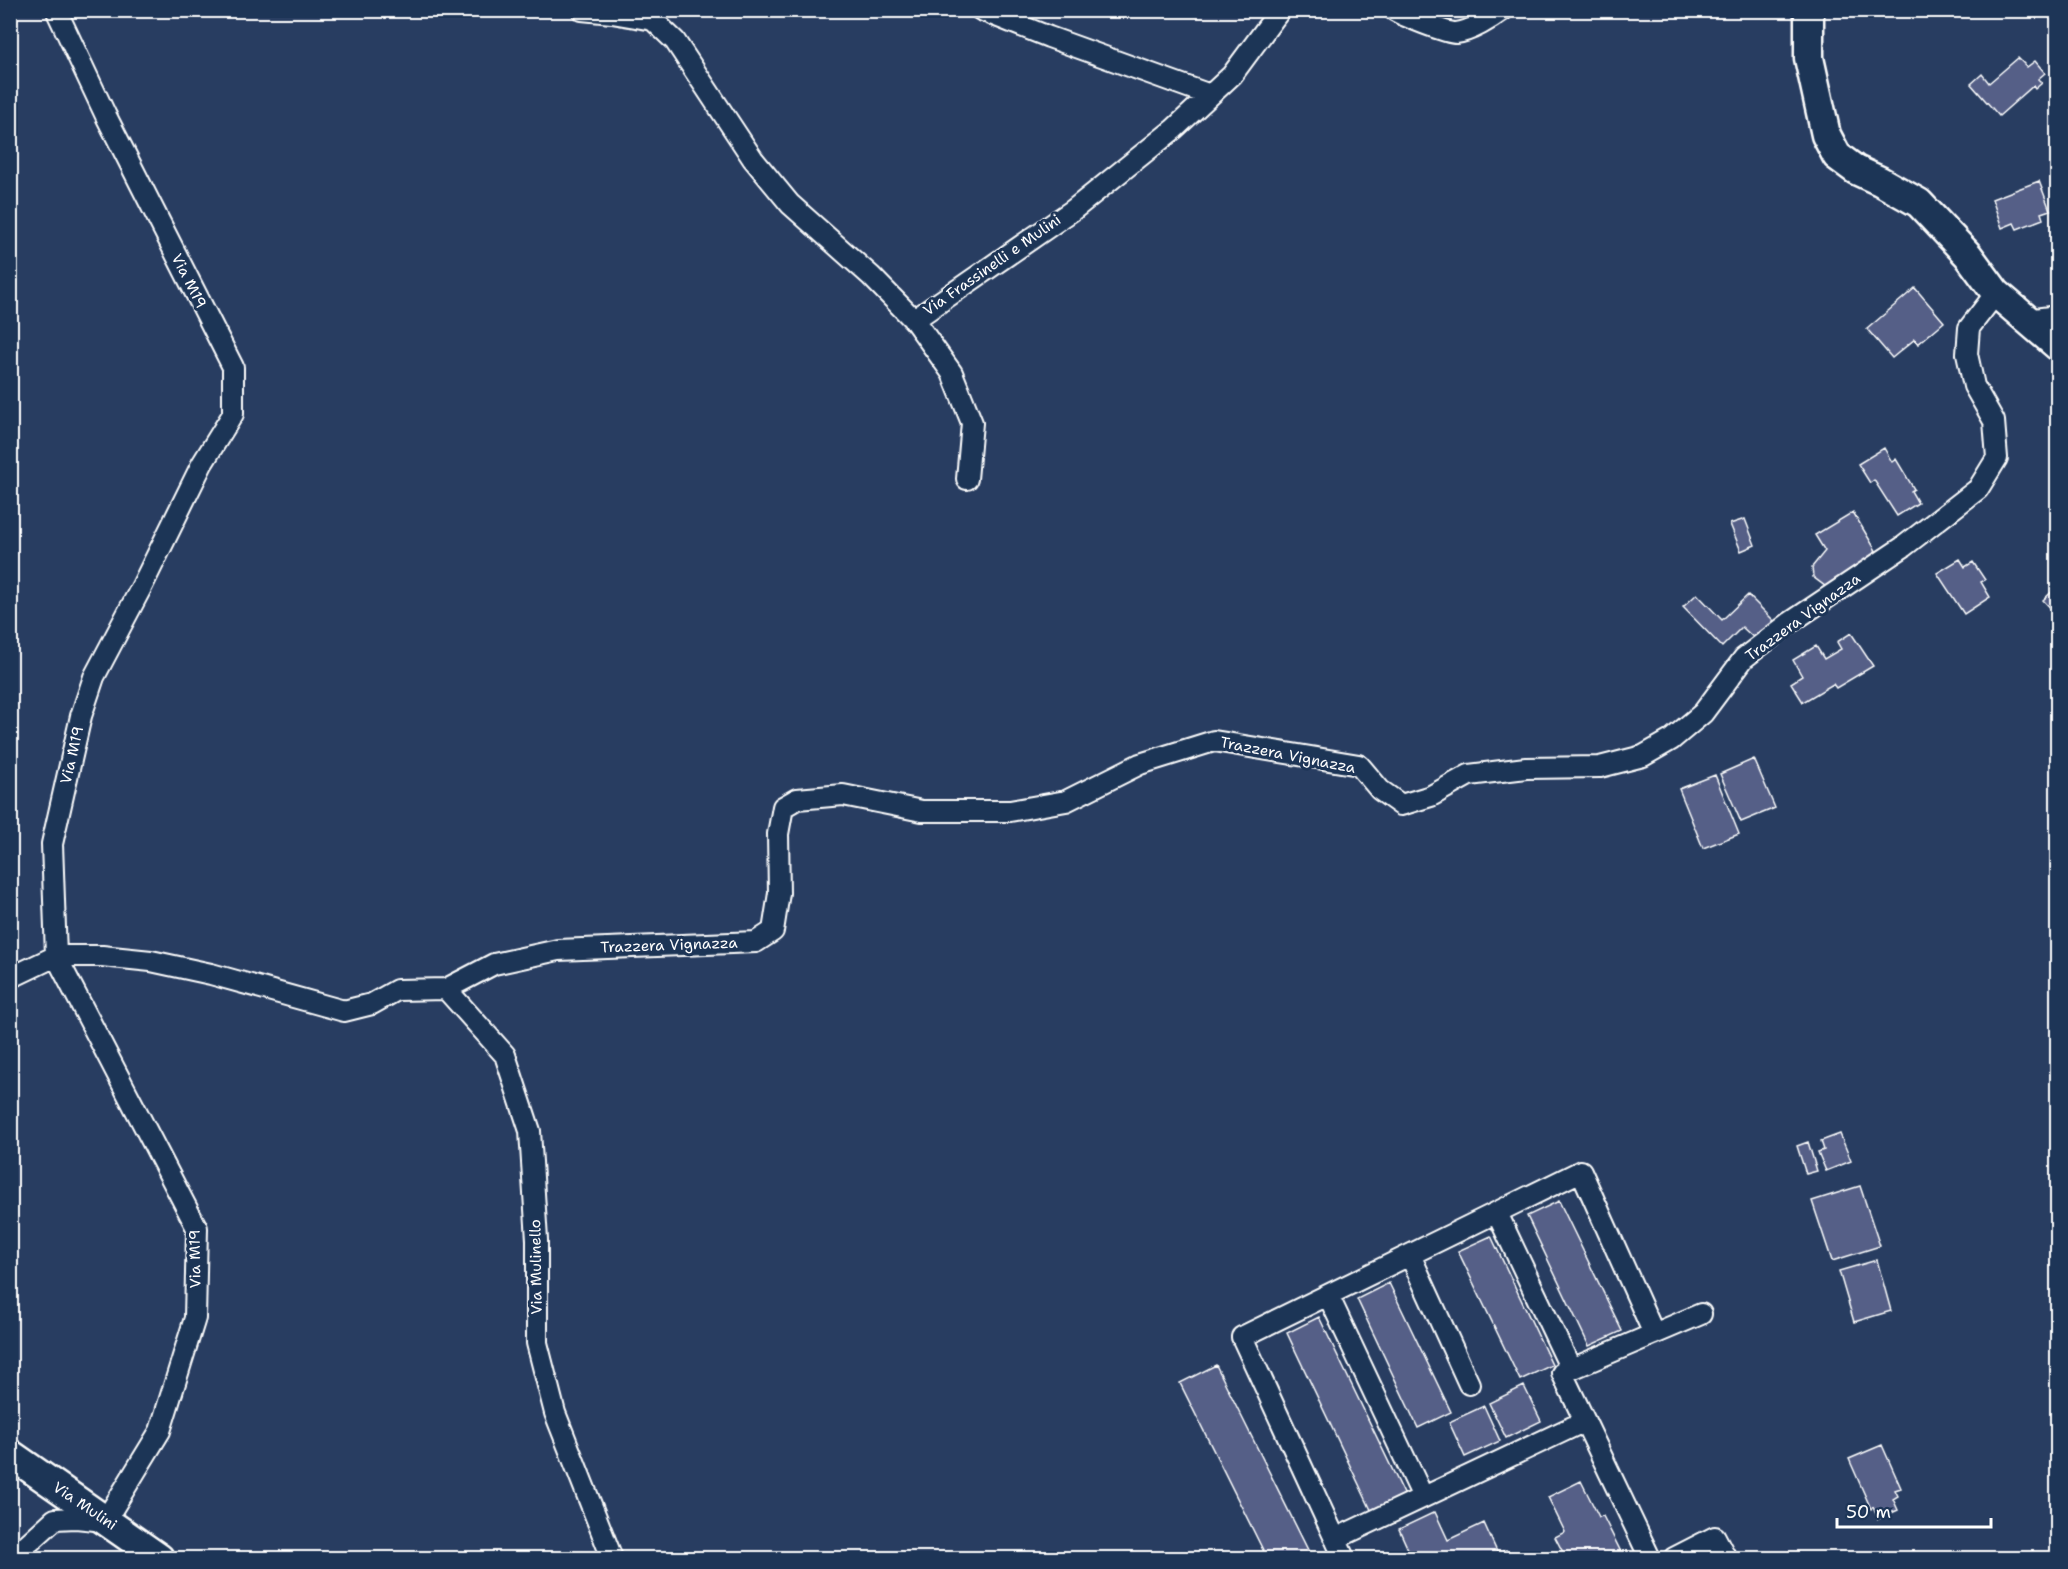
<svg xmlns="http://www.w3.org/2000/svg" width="2068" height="1569" font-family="'Shantell Sans',sans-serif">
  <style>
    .building { fill: #545f87; stroke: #fff; stroke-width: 1.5 }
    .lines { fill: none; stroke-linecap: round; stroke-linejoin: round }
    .street-casing { stroke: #fff; stroke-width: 24 }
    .secondary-casing { stroke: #fff; stroke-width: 33 }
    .street { stroke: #1d3557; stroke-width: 20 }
    .secondary { stroke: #1d3557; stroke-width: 28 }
    .labels { text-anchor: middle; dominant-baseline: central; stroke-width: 6; stroke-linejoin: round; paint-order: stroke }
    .street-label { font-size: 15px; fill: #fff; stroke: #1d3557 }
  </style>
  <rect width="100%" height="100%" fill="#283d61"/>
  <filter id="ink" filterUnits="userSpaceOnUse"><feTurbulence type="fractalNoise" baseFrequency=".0167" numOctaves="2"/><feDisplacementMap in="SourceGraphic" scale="12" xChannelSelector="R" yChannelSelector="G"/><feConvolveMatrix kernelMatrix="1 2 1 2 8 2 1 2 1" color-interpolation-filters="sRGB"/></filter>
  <g filter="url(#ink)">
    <path class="building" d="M2018,58L2027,67L2035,61L2045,73L2038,79L2042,83L2035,89L2033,86L1999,116L1971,84L1982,74L1989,83Z
      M2039,181L2050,210L2041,213L2043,219L2017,229L2014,223L2002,228L1992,199Z
      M1915,288L1944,322L1918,344L1915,339L1892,358L1867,329Z
      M1884,448L1892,462L1896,459L1914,489L1911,491L1918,503L1897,516L1874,480L1870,483L1858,464Z
      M1853,512L1878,554L1842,576L1847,584L1833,592L1813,577L1812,567L1825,551L1815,535Z
      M1745,519L1755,545L1741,551L1730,524Z
      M1960,559L1965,567L1973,562L1985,580L1981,582L1990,597L1964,614L1937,573Z
      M2058,586V616L2043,600Z
      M1697,594L1722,620L1748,595L1774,621L1755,639L1742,627L1722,647L1683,607Z
      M1851,633L1873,666L1836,688L1833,684L1803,702L1791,683L1802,676L1793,660L1816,646L1824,659L1841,649L1837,642Z
      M1754,759L1775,808L1741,822L1720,774Z
      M1715,775L1739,834L1703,848L1679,789Z
      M1840,1134L1851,1161L1826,1171L1818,1152L1824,1150L1821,1141Z
      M1808,1142L1817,1171L1806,1174L1797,1146Z
      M1860,1186L1880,1246L1832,1261L1812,1201Z
      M1559,1201L1622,1331L1589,1346L1527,1216Z
      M1491,1236L1552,1365L1520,1380L1458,1251Z
      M1877,1260L1891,1311L1854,1322L1839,1271Z
      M1389,1283L1451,1412L1418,1428L1357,1299Z
      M1319,1317L1406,1498L1373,1514L1287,1333Z
      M1216,1365L1312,1558H1267L1180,1383Z
      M1524,1386L1541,1421L1506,1438L1489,1403Z
      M1484,1406L1500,1441L1465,1457L1449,1422Z
      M1882,1445L1901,1488L1895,1490L1898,1496L1893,1499L1898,1510L1878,1519L1873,1507L1871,1509L1849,1459Z
      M1581,1481L1599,1517L1603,1516L1624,1558H1566L1555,1537L1565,1532L1548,1497Z
      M1435,1512L1448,1540L1484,1523L1498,1554L1506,1550L1510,1558H1412L1399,1529Z"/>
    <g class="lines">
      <defs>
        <path id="street" d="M582,10L612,13L653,20L675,41L753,159L790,204L871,276L914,320L1073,210L1174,129L1232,75L1280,10
          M981,10L1049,37L1210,95
          M1394,10C1403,16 1446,33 1456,33C1470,32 1492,18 1503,10
          M914,320L952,373L972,423L967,479
          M2025,320L2058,316
          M10,978L56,956H102L151,961L211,974L344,1011L372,1004L397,990L446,989L494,964L558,950L756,942L773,931L779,893L778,834L783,807L797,799L843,795L922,811H1010L1066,801L1140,764L1214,741L1359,765L1380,790L1401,805L1431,796L1469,775L1526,768L1600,767L1643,756L1671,740L1703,713L1744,658L1791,622L1903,547L1978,489L1997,458L1994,421L1974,386L1967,354L1969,328L1996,293
          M446,989L505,1055L530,1131L537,1240V1343L555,1413L612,1558
          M1497,1213L1571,1369
          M1410,1255L1469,1384
          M1328,1295L1423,1497
          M1335,1539L1585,1421
          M12,1558L55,1519L76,1518L105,1521L160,1431L195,1318L197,1228L56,956L52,844L81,716L94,677L142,586L202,464L233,414V367L106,116L58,14L59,10
          M1344,1558L1242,1337L1581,1171L1654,1334
          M1650,1558L1562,1373L1701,1314
          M1674,1558L1715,1537L1726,1558"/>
        <path id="secondary" d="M1809,10V58L1826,135L1837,156L1856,170L1880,181L1919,203L1968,255L1996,293L2058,346
          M10,1454L159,1558"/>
      </defs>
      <use href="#street" class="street-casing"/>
      <use href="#secondary" class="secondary-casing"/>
      <use href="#street" class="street"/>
      <use href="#secondary" class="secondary"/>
    </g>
  </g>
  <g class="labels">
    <g class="street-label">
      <text transform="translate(992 265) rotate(-35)">Via Frassinelli e Mulini</text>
      <text transform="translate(189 281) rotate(63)">Via M19</text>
      <text transform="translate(1803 617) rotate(-36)">Trazzera Vignazza</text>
      <text transform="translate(72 755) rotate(-77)">Via M19</text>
      <text transform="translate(1288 755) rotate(11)">Trazzera Vignazza</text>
      <text transform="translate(669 945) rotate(-2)">Trazzera Vignazza</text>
      <text transform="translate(195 1259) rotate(-91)">Via M19</text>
      <text transform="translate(536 1267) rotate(-91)">Via Mulinello</text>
      <text transform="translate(85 1506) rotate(34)">Via Mulini</text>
    </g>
  </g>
  <rect width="2068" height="1569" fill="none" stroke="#1d3557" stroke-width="36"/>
  <rect x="18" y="18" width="2032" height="1533" fill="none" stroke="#fff" stroke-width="2" filter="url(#ink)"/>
  <path d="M1837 1518v9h154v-9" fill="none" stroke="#ffffff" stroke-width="3"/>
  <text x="1846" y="1518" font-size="18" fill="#ffffff" stroke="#1d3557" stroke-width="4.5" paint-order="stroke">50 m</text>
</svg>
